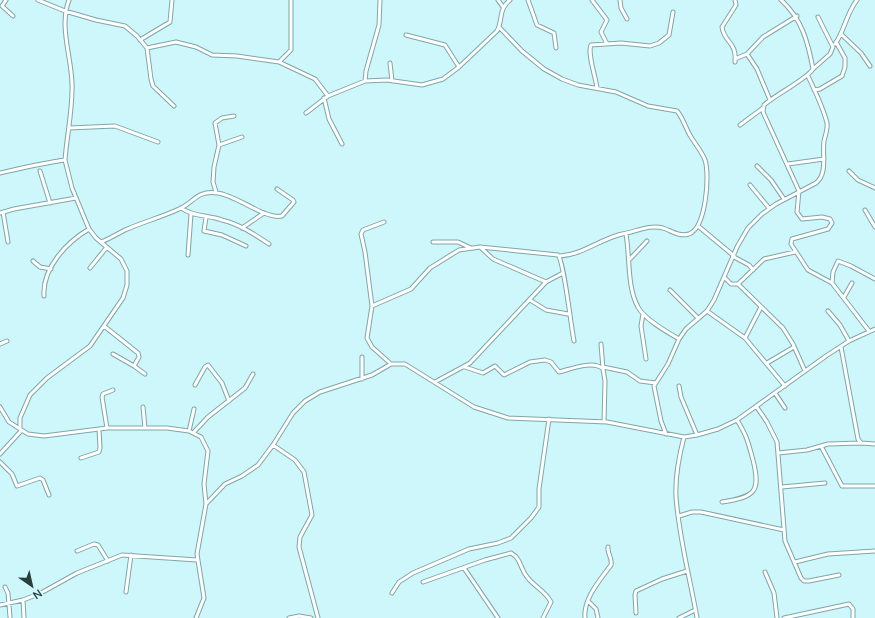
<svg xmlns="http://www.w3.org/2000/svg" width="875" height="618" font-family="Mulish,sans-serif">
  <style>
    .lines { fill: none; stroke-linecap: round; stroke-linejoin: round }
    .minor-casing { stroke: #7fa6a9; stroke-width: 5 }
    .minor { stroke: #fff; stroke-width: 3 }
  </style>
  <rect width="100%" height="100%" fill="#cdf7fa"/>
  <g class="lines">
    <defs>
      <path id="minor" d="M6,0L2,6L13,16
        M38,0L65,11L96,20L125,26L137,36L147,48L176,42L196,47L212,55L237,56L279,62L315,79L328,96
        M69,0C59,26 71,55 72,83C73,108 67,134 65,160L72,188L89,229L96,238L121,259L127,271V285L123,298L90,346L47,378L30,395L20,418V429L28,434L44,436L107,428H167L189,431L201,437L208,451L204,484L206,504L197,554L204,598L196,618
        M498,0L503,7
        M528,0L537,25L554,33L556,48
        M592,0L607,20L601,32L607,44
        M620,0L621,8L627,19
        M735,0L736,5L722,27C724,43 737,41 735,62
        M781,0C802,19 808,42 813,69C807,79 775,95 764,105L763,112L799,191L797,212L802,219L822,217L830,219L832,223L828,229L792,239L791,244L808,270L832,283L869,331
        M499,27L522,51L544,69L562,79L578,85L616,92L648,106L677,111C683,118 686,129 691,137C696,145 702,152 705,160C710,175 706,228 689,234C679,237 672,231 663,228C650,224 635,232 622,234C600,239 582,255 560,256
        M841,34L861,53L870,66
        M406,35L445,45L459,67
        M140,40L170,22L172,0
        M835,44C845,30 846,14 857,0
        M147,48L151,79L153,86L174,106
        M747,54L757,69L770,100
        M735,59L747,54L763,37L797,16
        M279,62L291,50V0
        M390,63L392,81
        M813,69L830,54L833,47L818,17
        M365,81L366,71L379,25L380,0
        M597,88C596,78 587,53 591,45L621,43L650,46L659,43L669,35L673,12
        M814,90L820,89L842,76L845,67V58L836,42
        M324,98L329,119L342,144
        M306,113L328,96L365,81L387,80L422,85L443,79L459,67L497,31C503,21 498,9 510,0
        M740,125L763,108
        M69,128L115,126L158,142
        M219,145L242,137
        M788,164L824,159
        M757,166L771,180L784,199
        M40,171L50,203
        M849,171L858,180L875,188
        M0,173C22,168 43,163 65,160
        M750,185L769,208
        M216,192L213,182L214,167L219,145L215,123L222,118L234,116
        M181,208C194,217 208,215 222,220C239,224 254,234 269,244
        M865,210L875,227
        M3,212L8,242
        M0,213L14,209L76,198
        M206,217L204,231L222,235L246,246
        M384,222L363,230L361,234L365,252L372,306L367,338L372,347L391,364
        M698,226L734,256
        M242,228L264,213
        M626,234C630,256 627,288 638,307C644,319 667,332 679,339
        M101,242C109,239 117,234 125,230C143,222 162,217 179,209C194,203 196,190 217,193C237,195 265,220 282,216L294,202L293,200L277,189
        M433,242H458L471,248
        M480,247L493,259L546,282
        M188,255L191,214
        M734,257L749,265L753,270
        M630,259L647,241
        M33,261L40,267L51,269
        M90,268L107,247
        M724,277L731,284H738L783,328L793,344L805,371
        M832,283L833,272L838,261L851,266L875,279
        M738,284L764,259L795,252
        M670,290L698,318
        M44,296C42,268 67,242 89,229
        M844,297L852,283
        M530,300L546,310L568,314
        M372,306L411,289L430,268L459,250L480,247L558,255C564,261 571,327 574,341
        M707,311L745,338L785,386
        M828,311L840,325L849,341
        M643,314L641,326L646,359
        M104,326L138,353L139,357L134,366
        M745,338L761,307
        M0,344L7,341
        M601,344L603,369
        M841,347L858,439L861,443L875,444
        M113,354L134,366L145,374
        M767,363L794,347
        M465,367L483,373L495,366L504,375L530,362L545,360L551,362L559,372C571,369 593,360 603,369L605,381L604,422
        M603,367L627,372L640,381L656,383
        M362,379V357
        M435,382L470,363L546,282L563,273
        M195,385L205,367L208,365L222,383L229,401
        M679,386L681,397L697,435
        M775,393L785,408
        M756,406L767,422L777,442L785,541L801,578L804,581H809L839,575
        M0,407L9,422L20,429
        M143,407L145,428
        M107,428L102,397L103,394L113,390
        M189,431L194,409
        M193,433L208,417L245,388L253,374
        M666,434L661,421L654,386L668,364L679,339L686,329L707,311L714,300L737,247L748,228L762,214L776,204L816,183C828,173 822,155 824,141C825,136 828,129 827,123C823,107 815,91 808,76
        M684,437C679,456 675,477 676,497C679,538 690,578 697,618
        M273,445L295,460L304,472L312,515L300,537L299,547L318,618
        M821,446L842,486H875
        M778,453L807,450L828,444L861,443
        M0,454L21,431
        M81,458L99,452L100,448L99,429
        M0,462L12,474L17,486L40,478L43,480L49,495
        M782,487L825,483
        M722,502C755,497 761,492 753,460C748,442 747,436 737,420
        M206,504L225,484L242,476L258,465L273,445L293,413L305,401L320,392L372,375L391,364H405L474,407L508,418L607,422L684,437L697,435L718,429L737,420L826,356L849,341L875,329
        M679,516L692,512H701L784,530
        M77,551L94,544L98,545L108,561
        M795,562L828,554L875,551
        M464,568L498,618
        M765,572L774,593L777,618
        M423,582L485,560L511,553C520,558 520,566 525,574C531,585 545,590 551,602L543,618
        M5,587L8,593L10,617
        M126,592L131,555
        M392,593L399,582L413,573L469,549L498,543L511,538L531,518L539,507V489L549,419
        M23,600L24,618
        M588,601L596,609L598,618
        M0,605L23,600L41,593L77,573L122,555L197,560
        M636,613L635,595L636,591L662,579L687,571
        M289,618L299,616L311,618
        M585,618C583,599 600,580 611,565C613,559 607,554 608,547
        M679,618L695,610
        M784,618L849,604L853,609V618"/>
    </defs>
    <use href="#minor" class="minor-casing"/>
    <use href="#minor" class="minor"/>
  </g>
  <g transform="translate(32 586) rotate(146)" stroke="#cdf7fa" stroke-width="3" paint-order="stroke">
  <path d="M0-3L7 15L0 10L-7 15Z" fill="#2b3c3d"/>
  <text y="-6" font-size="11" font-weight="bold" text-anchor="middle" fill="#2b3c3d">N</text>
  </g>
</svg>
